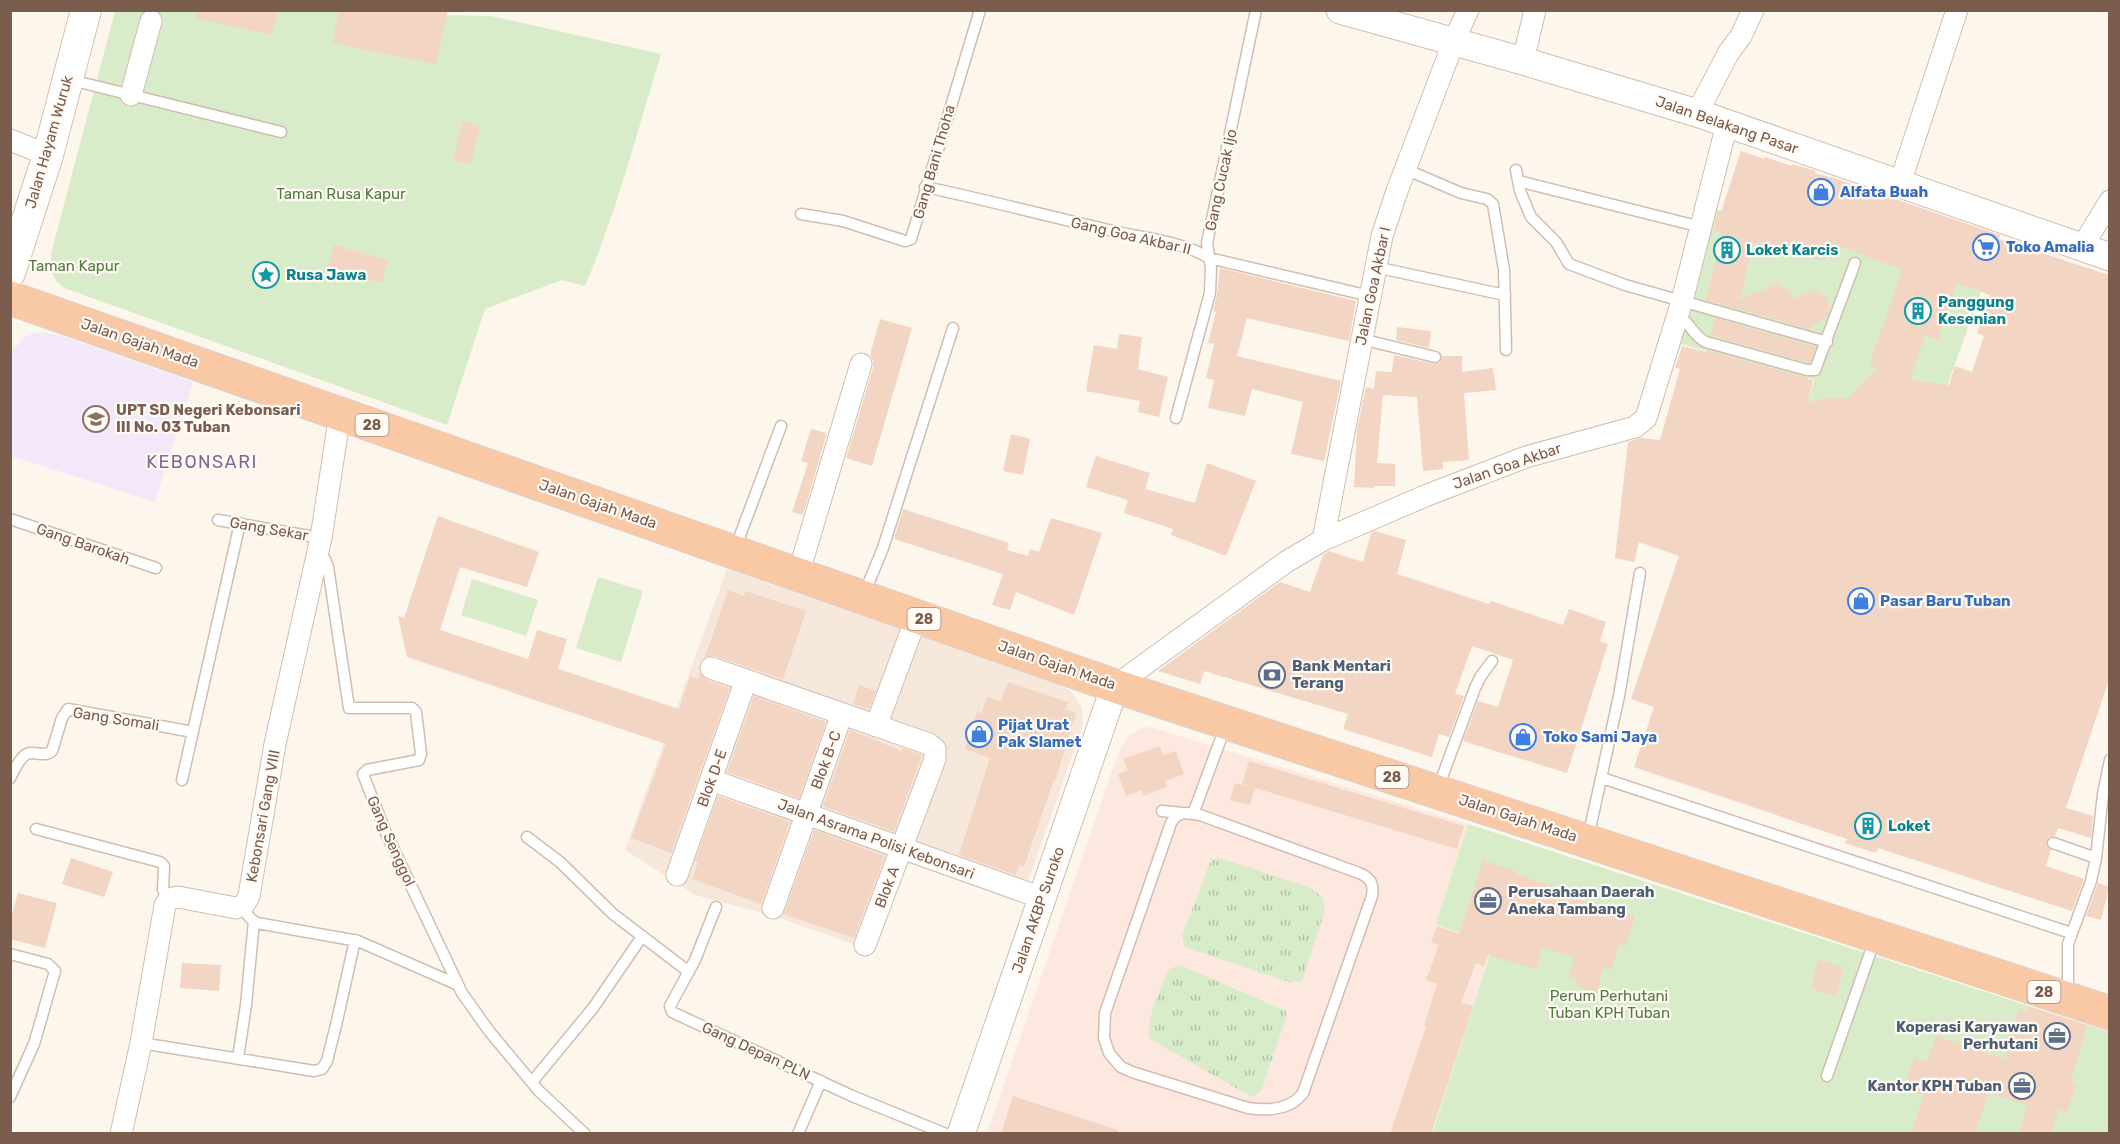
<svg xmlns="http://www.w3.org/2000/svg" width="2120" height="1144" font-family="Rubik,sans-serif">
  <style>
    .residential { fill: #f5e8da }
    .commercial { fill: #fde8e0 }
    .education { fill: #f3e8fa }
    .grass { fill: url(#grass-tufts) }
    .green { fill: #d8ecc9 }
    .building { fill: #f3d5c3; fill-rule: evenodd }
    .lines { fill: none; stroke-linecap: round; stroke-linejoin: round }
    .service-casing { stroke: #d1beb0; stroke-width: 13 }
    .minor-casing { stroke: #d1beb0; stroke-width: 23 }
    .tertiary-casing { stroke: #d1beb0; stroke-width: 29 }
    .secondary-casing { stroke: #d6c0b0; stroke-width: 32 }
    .trunk-casing { stroke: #dad1cd; stroke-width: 35 }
    .service { stroke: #fff; stroke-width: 10 }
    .minor { stroke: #fff; stroke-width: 21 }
    .tertiary { stroke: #fff; stroke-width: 27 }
    .secondary { stroke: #fff; stroke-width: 30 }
    .trunk { stroke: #f9c8a4; stroke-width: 33 }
    .labels { text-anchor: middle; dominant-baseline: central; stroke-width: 4.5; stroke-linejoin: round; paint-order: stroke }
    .shield { fill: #fffaf3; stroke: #a28b7f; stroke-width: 1.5 }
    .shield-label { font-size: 14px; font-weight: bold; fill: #7a5c4d }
    .street-label { font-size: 15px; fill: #7a5c4d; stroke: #fffaf3 }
    .shop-label { font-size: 15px; font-weight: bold; fill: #366cbe; stroke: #fffaf3; text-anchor: start }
    .park-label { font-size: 15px; fill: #537a41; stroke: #fffaf3 }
    .culture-label { font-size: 15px; font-weight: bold; fill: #0d838f; stroke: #fffaf3; text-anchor: start }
    .education-label { font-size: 15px; font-weight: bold; fill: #785e54; stroke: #fffaf3; text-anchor: start }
    .service-label { font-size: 15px; font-weight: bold; fill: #4e5e75; stroke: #fffaf3; text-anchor: start }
    .quarter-label { font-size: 18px; letter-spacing: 1.5px; fill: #846695; stroke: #fffaf3 }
  </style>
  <defs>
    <pattern id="grass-tufts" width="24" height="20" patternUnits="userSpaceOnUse" patternTransform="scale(1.5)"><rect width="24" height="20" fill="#d8ecc9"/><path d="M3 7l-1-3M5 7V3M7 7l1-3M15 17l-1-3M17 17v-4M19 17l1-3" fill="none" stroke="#b4c2a5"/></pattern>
  </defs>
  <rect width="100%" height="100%" fill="#fdf6ec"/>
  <path class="residential" d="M727,569L1058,684L1071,691L1082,708L1083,725L1023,895L909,856L875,952L777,917L695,895L625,850Z"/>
  <path class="commercial" d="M1150,727L1468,824L1436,924L1493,944L1432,1133L987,1134L1118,754L1128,736L1142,728Z"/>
  <path class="education" d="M37,332L59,335L193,382L155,502L11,456V352L25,337Z"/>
  <path class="grass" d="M1217,858L1226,860L1311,888L1323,898L1325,911L1302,981L1289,982L1188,948L1184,945L1182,936L1209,865L1211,861Z
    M1180,965L1286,1011V1018L1261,1091L1254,1096H1250L1150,1039C1143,1024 1163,984 1169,969Z"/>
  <path class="green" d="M417,10L438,15L491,16L661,54C637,132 617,211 585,286L562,280L485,309L447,425L64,288C50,278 50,266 52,250L115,11Z
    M1712,208L1987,275L1943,397L1799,434L1814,380L1677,343Z
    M598,577L643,591L621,662L576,648Z
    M472,579L538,600L526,636L461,615Z
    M1468,824L2109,1032V1133L1432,1134L1493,945L1436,924Z"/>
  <path class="building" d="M196,10H278L272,35L195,18Z
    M339,10H448L436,64L332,43Z
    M462,121L480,126L471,164L453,160Z
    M1741,151L1764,159L1765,157L1791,166L1792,164L1816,171L1815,173L1840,180L2000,235L1999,239L2109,275V680L2066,808L2093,816L2091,838L2058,828L2055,836L2049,837L2046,844L2051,850L2046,866L2084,879L2072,911L1878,848L1876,853L1845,843L1847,839L1634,767L1654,707L1631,699L1679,556L1639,542L1634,562L1615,558L1628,442L1641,438L1660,440L1680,369L1675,368L1682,346L1706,352L1707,350L1808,378L1807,379L1813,380L1808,402L1832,397L1847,399L1878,368L1869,365L1902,270L1840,246L1829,256L1818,260L1804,250L1790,252L1753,243L1746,272L1741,273L1746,274L1740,299L1776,284L1785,288L1795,298L1814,290L1824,295L1828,299L1829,310L1828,315L1809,329L1706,300L1722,233L1713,231L1718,212H1721ZM1957,283L1990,295L1977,333L1984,336L1972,372L1955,366L1949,385L1910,380L1925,335L1938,340Z
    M334,245L388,260L382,283L327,269Z
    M1220,268L1356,301L1349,341L1247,318L1237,356L1341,381L1324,461L1291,454L1303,402L1252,389L1245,416L1208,408L1214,380L1206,378L1214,344L1208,343L1216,312L1213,311L1217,295Z
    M1715,318L1816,347L1810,363H1808L1711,335Z
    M880,319L912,328L872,466L846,458L873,368V360L870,355Z
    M1397,327L1431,331L1429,348L1396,340Z
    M1119,334L1142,337L1138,369L1168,377L1159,417L1138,412L1140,401L1086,391L1094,345L1117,349Z
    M1394,355L1434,364L1440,363L1442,356H1462V372L1493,368L1496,390L1464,393L1469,460L1443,462V469L1423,471L1417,397L1383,395L1377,463L1395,464V486H1374V488L1354,487L1357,429L1366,387L1374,389L1376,371L1392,372Z
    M811,429L827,433L803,515L792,512L808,463L801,461Z
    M1011,434L1030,439L1023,475L1003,471Z
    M1096,456L1150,473L1145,489L1195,503L1207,463L1256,481L1226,556L1171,535L1173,529L1124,513L1128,500L1086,487Z
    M903,509L1009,543L1007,550L1028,556L1030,549L1039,552L1051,518L1102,533L1074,615L1016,592L1010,610L992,605L1003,574L894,539Z
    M438,516L539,552L527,587L460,567L440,630L528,659L537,630L567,639L558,669L679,709L690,676L698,679L700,673L707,680L730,688L671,853L631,838L666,744L407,657L398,616L404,618Z
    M1375,531L1406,540L1397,574L1489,604L1491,601L1563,625L1569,609L1606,622L1600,641L1608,644L1567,773L1463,741L1478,701L1498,707L1513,660L1472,646L1455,694L1464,696L1449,737L1439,734L1432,757L1343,729L1348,714L1204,671L1200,684L1158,671L1280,582L1310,592L1323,555L1329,551L1363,562L1371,533Z
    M728,590L744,596L745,591L806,611L783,679L715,656L705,657Z
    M1008,682L1068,702L1065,709L1076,713L1056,779H1054L1024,867L1019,865L1016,875L959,855L990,758L965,749L977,712L981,714L987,697L1001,701Z
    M859,685L876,691L869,709L853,704Z
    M754,696L826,722L799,798L727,772Z
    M850,730L902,751L903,748L922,755L894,832L823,806Z
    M1160,746L1163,755L1176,751L1184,774L1165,781L1167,787L1143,796L1141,790L1126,796L1118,774L1128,770L1123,759Z
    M1249,761L1464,826L1457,849L1242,784Z
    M1235,783L1255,788L1250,805L1230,800Z
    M718,796L790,822L761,904L692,879L698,862L695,861Z
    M814,830L885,856L854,938L784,914Z
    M71,858L113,872L104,897L62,884Z
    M1483,860L1516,871L1515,873L1583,899L1582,901L1635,916L1626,946L1619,944L1611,970L1603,968L1597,992L1576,986L1578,980L1569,978L1574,958L1542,947L1536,969L1488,955L1484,966L1476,963L1461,1003L1473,1006L1431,1134H1390L1426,1027L1424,1026L1437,984L1426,980L1439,945L1431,942L1437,926L1459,934Z
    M2098,883L2109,887L2101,920L2086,916Z
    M18,893L57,903L45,948L10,939V921Z
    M1818,960L1844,967L1836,996L1811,989Z
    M182,963L221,965L219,991L180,988Z
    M2028,1006L2087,1025L2071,1081L2077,1083L2067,1112L2059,1109L2051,1134H2018L2028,1105L1989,1093L1975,1134H1911L1924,1095L1904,1088L1914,1058L1927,1062L1936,1036L2005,1059L2019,1010L2027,1013Z
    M1013,1096L1118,1130V1134H1001Z"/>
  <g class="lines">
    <defs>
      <path id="service" d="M71,80L281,132
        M1405,169L1461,193L1487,199L1493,204L1504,270L1506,350
        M1516,170L1520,191L1531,217L1556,242L1569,264L1625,285L1827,342
        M1518,181L1701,227
        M925,187C988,200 1050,217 1113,231C1143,238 1184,242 1209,258L1370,296
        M801,214L843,221L905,241L911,239L980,10
        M1375,267L1505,295
        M1677,317C1691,321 1692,336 1706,342L1807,370H1815L1855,263
        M1361,339L1435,357
        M1176,418L1210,293L1211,268L1207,243L1256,10
        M10,519L156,568
        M218,520L321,538
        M735,549L781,426
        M318,554L325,559L328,567L349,708H412L416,712L421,754L419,760L367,770L363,774L386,833L462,993L489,1031L539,1091L585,1134
        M864,594L883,548L953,328
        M10,778C14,771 18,761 24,756C32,748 43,759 52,751L62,718L68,709L193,732
        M1602,778L2071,933
        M182,780L240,523
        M1438,788L1475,688L1481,676L1492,661
        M1162,811L1182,813
        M1186,813L1200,815L1359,873C1371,878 1374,884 1372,896L1303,1093C1291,1110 1267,1111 1248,1108L1132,1072L1121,1067L1109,1053L1104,1038L1105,1013L1171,823C1175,816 1178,814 1186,813Z
        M1193,814L1226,725
        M36,829L160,862L164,866L163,890L169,899
        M527,837L560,862L613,914L689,972
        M1588,838L1619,696L1640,573
        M2053,843L2096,858
        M241,907L251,919L257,923L358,941L456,984
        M716,907L695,960L670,1006L672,1012L852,1096L946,1134
        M10,954L48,964L55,971L34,1044L10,1097
        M2068,994V944L2091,881L2096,858L2103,794L2110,760
        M141,1043L314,1071L322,1069L327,1061L337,1021L355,940
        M238,1058L246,1005L254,921
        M1827,1076L1875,939
        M532,1082L593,1008L641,938
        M798,1134L821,1081"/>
      <path id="minor" d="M1523,61L1535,10
        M131,95L151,21
        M1697,113L1729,52L1741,36L1753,10
        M10,140L48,155
        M1900,183L1957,10
        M2082,247L2110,201
        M1323,540L1382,236L1397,191L1454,41L1468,10
        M798,575L861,364
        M711,668L929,744L935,749V759L865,945
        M1115,686L1286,562L1323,540L1425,496L1526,457L1635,427L1646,418L1682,301L1727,124
        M876,726L917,616
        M711,780L1042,898
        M677,875L746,680
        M773,908L842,714
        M121,1134L141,1043L165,905L169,899L178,897L236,908L244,905L249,896L275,744L321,538L340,414"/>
      <path id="tertiary" d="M1340,10L1523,61L1697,113L2110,257
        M961,1134L1115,686"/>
      <path id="secondary" d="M10,273L48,155L86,10"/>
      <path id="trunk" d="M10,298L1115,686L2110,1013"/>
    </defs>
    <use href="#service" class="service-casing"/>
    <use href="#minor" class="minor-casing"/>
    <use href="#tertiary" class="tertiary-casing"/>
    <use href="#secondary" class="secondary-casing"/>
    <use href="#trunk" class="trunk-casing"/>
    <use href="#service" class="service"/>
    <use href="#minor" class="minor"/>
    <use href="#tertiary" class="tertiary"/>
    <use href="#secondary" class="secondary"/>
    <use href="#trunk" class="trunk"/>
  </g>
  <defs>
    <symbol id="shop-ring" viewBox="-11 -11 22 22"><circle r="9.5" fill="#fffaf3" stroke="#3f7fe0" stroke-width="1.5"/><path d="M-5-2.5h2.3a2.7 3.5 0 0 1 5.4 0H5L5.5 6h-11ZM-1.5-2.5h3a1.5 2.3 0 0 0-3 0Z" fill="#3f7fe0"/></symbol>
    <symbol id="supermarket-ring" viewBox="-11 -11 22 22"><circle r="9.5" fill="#fffaf3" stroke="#3f7fe0" stroke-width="1.5"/><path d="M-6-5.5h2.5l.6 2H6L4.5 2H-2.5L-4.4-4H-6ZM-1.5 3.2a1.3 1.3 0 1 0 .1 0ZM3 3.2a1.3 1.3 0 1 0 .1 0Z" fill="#3f7fe0"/></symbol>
    <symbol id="building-ring" viewBox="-11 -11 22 22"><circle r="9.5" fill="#fffaf3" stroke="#0f9aa8" stroke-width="1.5"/><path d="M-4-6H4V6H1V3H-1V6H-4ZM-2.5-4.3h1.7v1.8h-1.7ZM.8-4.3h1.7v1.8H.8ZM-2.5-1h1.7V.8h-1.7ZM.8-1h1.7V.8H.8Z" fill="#0f9aa8"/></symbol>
    <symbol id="sight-ring" viewBox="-11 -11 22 22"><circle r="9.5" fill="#fffaf3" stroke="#0f9aa8" stroke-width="1.5"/><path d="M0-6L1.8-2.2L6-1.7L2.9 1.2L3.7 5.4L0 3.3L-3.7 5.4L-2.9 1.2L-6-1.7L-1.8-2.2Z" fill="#0f9aa8"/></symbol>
    <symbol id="school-ring" viewBox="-11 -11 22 22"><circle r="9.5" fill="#fffaf3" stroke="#8d6e63" stroke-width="1.5"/><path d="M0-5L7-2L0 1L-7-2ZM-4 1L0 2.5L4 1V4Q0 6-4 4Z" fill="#8d6e63"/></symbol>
    <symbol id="bank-ring" viewBox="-11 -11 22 22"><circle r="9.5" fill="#fffaf3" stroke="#5c6f8a" stroke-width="1.5"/><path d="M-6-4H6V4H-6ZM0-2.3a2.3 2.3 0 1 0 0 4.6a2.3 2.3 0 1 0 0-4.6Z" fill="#5c6f8a"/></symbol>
    <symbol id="office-ring" viewBox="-11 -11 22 22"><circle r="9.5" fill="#fffaf3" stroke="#5c6f8a" stroke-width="1.5"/><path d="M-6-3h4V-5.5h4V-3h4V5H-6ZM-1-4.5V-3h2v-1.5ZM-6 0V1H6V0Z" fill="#5c6f8a"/></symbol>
  </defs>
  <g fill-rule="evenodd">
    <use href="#shop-ring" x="1806" y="177" width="30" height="30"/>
    <use href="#supermarket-ring" x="1971" y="232" width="30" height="30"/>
    <use href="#building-ring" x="1712" y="235" width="30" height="30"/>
    <use href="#sight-ring" x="251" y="260" width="30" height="30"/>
    <use href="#building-ring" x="1903" y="296" width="30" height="30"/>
    <use href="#school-ring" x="81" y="404" width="30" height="30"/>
    <use href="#shop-ring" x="1846" y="586" width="30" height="30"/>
    <use href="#bank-ring" x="1257" y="660" width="30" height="30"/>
    <use href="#shop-ring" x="964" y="719" width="30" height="30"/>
    <use href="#shop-ring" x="1508" y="722" width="30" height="30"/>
    <use href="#building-ring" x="1853" y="811" width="30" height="30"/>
    <use href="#office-ring" x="1473" y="886" width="30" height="30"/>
    <use href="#office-ring" x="2042" y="1021" width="30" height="30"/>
    <use href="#office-ring" x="2007" y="1071" width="30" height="30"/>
  </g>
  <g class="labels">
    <g class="shield">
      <rect x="355.5" y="414" width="33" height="22" rx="4.5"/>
      <rect x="907.5" y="608" width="33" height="22" rx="4.5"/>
      <rect x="1375.5" y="766" width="33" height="22" rx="4.5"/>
      <rect x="2027.5" y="981" width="33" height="22" rx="4.5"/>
    </g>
    <g class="shield-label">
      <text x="372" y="425">28</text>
      <text x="924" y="619">28</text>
      <text x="1392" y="777">28</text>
      <text x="2044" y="992">28</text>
    </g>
    <g class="street-label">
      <text transform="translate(1727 125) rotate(19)">Jalan Belakang Pasar</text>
      <text transform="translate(49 142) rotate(-74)">Jalan Hayam Wuruk</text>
      <text transform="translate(934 162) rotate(-74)">Gang Bani Thoha</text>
      <text transform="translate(1221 180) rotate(-78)">Gang Cucak Ijo</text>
      <text transform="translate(1131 236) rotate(13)">Gang Goa Akbar II</text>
      <text transform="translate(1373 286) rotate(-78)">Jalan Goa Akbar I</text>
      <text transform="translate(140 343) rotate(19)">Jalan Gajah Mada</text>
      <text transform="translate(1507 466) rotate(-19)">Jalan Goa Akbar</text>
      <text transform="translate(598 504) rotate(19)">Jalan Gajah Mada</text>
      <text transform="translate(269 529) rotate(10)">Gang Sekar</text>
      <text transform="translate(83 544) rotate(19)">Gang Barokah</text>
      <text transform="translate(1057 665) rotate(19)">Jalan Gajah Mada</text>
      <text transform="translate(116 719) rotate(9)">Gang Somali</text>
      <text transform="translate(826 760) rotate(-70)">Blok B-C</text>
      <text transform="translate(712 778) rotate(-70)">Blok D-E</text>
      <text transform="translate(263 816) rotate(-80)">Kebonsari Gang VIII</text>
      <text transform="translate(1518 818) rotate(18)">Jalan Gajah Mada</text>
      <text transform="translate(876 839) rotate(20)">Jalan Asrama Polisi Kebonsari</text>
      <text transform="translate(391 841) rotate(66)">Gang Senggol</text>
      <text transform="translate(887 887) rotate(-69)">Blok A</text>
      <text transform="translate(1038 910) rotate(-71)">Jalan AKBP Suroko</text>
      <text transform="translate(756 1051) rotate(25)">Gang Depan PLN</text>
    </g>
    <g class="shop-label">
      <text x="1840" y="192">Alfata Buah</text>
      <text x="2006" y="247">Toko Amalia</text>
      <text x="1880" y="601">Pasar Baru Tuban</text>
      <text x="998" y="725">Pijat Urat<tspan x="998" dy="17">Pak Slamet</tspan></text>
      <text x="1543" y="737">Toko Sami Jaya</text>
    </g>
    <g class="park-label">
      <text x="341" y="194">Taman Rusa Kapur</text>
      <text x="74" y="266">Taman Kapur</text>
      <text x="1609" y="996">Perum Perhutani<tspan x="1609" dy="17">Tuban KPH Tuban</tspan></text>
    </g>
    <g class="culture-label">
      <text x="1746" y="250">Loket Karcis</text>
      <text x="286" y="275">Rusa Jawa</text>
      <text x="1938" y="302">Panggung<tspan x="1938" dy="17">Kesenian</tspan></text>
      <text x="1888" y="826">Loket</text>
    </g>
    <g class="education-label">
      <text x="116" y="410">UPT SD Negeri Kebonsari<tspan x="116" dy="17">III No. 03 Tuban</tspan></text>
    </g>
    <g class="service-label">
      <text x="1292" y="666">Bank Mentari<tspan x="1292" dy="17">Terang</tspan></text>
      <text x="1508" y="892">Perusahaan Daerah<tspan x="1508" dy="17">Aneka Tambang</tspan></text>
      <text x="2038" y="1027" text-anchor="end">Koperasi Karyawan<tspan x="2038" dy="17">Perhutani</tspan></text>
      <text x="2002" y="1086" text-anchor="end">Kantor KPH Tuban</text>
    </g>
    <g class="quarter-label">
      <text x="202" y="462">KEBONSARI</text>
    </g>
  </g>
  <rect width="2120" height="1144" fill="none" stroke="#7a5c4d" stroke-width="24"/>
</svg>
